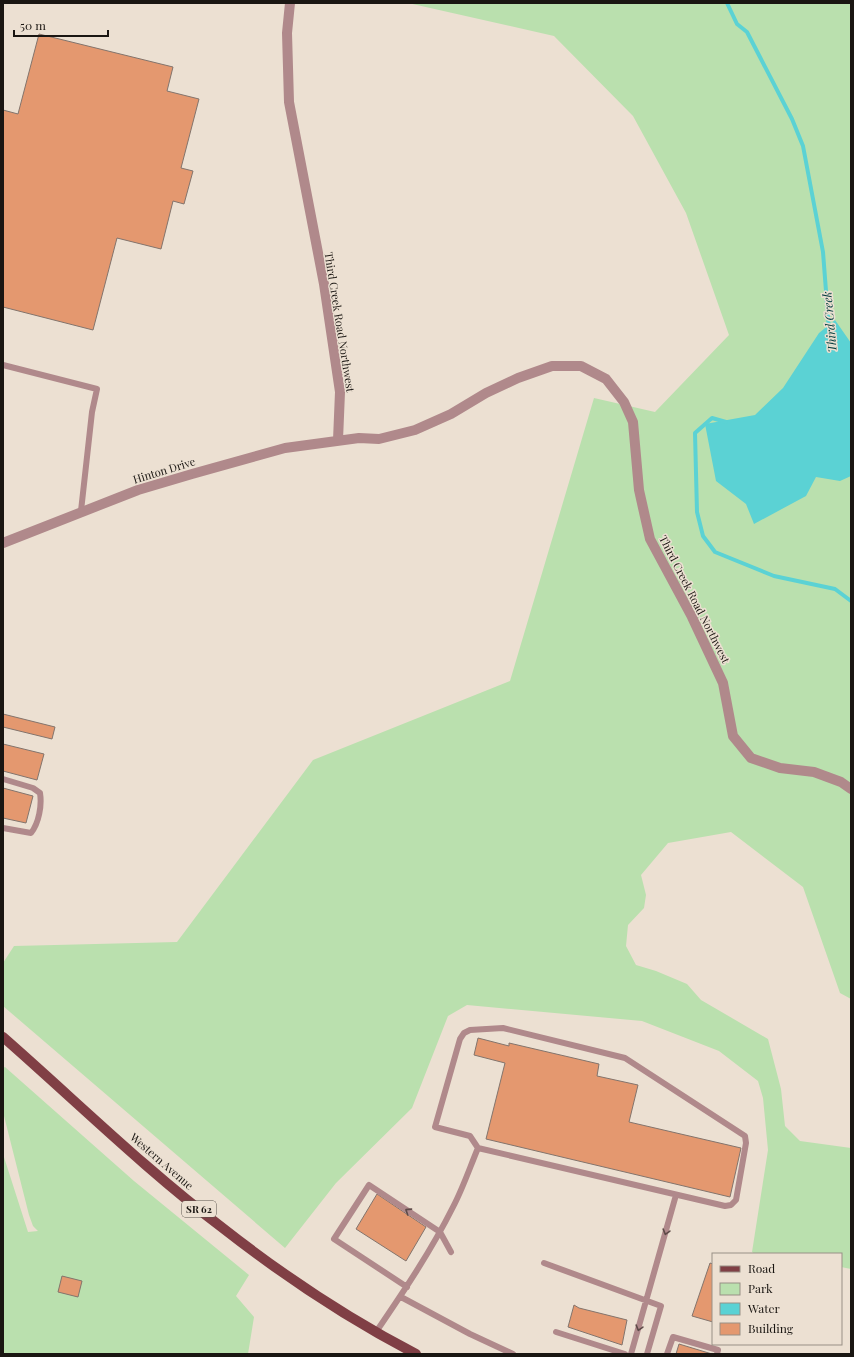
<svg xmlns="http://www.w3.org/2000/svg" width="854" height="1357" font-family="'Playfair Display',serif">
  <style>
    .green { fill: #bae0ae }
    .water { fill: #5bd2d4 }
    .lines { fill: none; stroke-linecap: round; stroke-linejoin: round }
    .stream { stroke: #5bd2d4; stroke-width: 4 }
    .building { fill: #e4986f; stroke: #83746c }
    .service { stroke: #b0898b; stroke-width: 6 }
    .minor { stroke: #b0898b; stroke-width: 10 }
    .primary { stroke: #803f45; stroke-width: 10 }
    .oneway { stroke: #5e4a48 }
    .labels { text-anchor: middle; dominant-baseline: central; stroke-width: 3; stroke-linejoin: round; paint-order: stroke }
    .shield { fill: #ece0d2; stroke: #59534c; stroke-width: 1 }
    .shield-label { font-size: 10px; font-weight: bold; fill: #1a1612 }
    .street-label { font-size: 11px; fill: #1a1612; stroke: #ece0d2 }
    .water-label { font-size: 12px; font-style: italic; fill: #074042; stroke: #ece0d2 }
  </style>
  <rect width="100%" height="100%" fill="#ece0d2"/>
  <path class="green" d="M408,3H851V999L840,993L803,887L731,832L668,843L641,875L646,895L644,908L628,925L626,946L636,965L656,971L687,984L701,1000L768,1039L781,1089L785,1126L800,1141L851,1148V1269L841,1267V1254H755L752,1252L768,1150L763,1098L758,1081L719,1051L642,1021L467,1005L448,1016L412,1108L336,1183L285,1248L3,1006V963L14,946L177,942L313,760L510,681L594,398L655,412L729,335L686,213L633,116L554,36Z
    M5,1067L134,1181L249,1275L236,1296L254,1317L248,1354H3V1154L28,1232L38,1231L33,1226L29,1215L3,1112V1068Z"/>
  <path class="water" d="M835,320L851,343V476L840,481L816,477L806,496L754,524L746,504L716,481L705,424L755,415L783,388L819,333Z"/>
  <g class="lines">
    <path class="stream" d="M727,3L737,24L747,32L792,119L803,146L823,252L829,330
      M726,422L712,418L695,433L697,512L703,536L715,552L774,576L835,589L851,601"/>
  </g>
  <path class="building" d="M39,34L173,67L167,91L199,99L181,168L193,171L184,204L173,201L161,249L117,238L93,330L3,307V110L18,114Z
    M3,714L55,727L52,739L3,727Z
    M3,744L44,754L37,780L3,771Z
    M3,788L33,796L26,823L3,818Z
    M478,1038L509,1046V1043L599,1064L597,1076L638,1085L629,1122L741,1148L730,1197L486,1139L505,1063L474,1055Z
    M377,1194L426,1227L406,1261L356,1229Z
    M710,1263L713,1264V1322L692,1316Z
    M62,1276L82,1281L78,1297L58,1292Z
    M574,1305L579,1308L627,1320L622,1345L568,1327Z
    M679,1344L712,1354H676Z"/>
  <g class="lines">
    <path class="service" d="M3,365L97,389L92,412L81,511
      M3,779L33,788L40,793C42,805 39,823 31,833L3,828
      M544,1263L661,1306L647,1354
      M407,1287L334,1239L369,1185L440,1232L451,1252
      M401,1297L470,1334L513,1354
      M376,1332C404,1291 431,1251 453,1207C463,1188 470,1167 478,1148L725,1206L731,1205L736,1200L746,1143L745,1136L625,1058L503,1028L470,1030L464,1033L460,1039L435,1127L470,1136L478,1148
      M556,1332L625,1354
      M631,1354L676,1195
      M667,1354L673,1337L718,1350L717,1354"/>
    <path class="minor" d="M290,3L287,33L289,102L324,284L340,392L338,440
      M3,543L138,490L192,474L285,448L359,438L379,439L415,430L451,414L486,393L518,378L552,366H581L606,379L624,402L633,422L639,490L650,539L692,617L723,683L733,736L751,758L780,768L814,772L841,782L851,789"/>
    <path class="primary" d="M3,1037C76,1101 146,1170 224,1229C284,1276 349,1319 416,1354"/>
  </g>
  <defs><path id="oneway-chevron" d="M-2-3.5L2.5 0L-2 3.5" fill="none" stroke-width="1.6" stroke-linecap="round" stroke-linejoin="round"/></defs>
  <g class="oneway">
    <use href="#oneway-chevron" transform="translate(408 1211) rotate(-147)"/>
    <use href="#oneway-chevron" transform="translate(666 1232) rotate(106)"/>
    <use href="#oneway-chevron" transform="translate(639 1328) rotate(106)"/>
  </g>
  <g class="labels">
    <rect class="shield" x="182" y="1201" width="34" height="16" rx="3"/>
    <g class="shield-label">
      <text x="199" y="1209">SR 62</text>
    </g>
    <g class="street-label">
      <text transform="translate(340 322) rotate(81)">Third Creek Road Northwest</text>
      <text transform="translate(164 470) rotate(-17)">Hinton Drive</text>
      <text transform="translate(695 599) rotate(63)">Third Creek Road Northwest</text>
      <text transform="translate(162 1161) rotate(41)">Western Avenue</text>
    </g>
    <g class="water-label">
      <text transform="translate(829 322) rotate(-95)">Third Creek</text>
    </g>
  </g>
  <rect width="854" height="1357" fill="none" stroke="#1a1612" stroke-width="8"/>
  <rect x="712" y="1253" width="130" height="92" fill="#ece0d2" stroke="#988f85"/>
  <rect x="720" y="1266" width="20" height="6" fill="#803f45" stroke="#988f85"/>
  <text x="748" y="1273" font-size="12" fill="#1a1612">Road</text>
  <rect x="720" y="1283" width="20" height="12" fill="#bae0ae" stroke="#988f85"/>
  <text x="748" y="1293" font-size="12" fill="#1a1612">Park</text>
  <rect x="720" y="1303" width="20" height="12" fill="#5bd2d4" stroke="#988f85"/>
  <text x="748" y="1313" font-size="12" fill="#1a1612">Water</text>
  <rect x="720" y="1323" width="20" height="12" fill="#e4986f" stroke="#988f85"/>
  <text x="748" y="1333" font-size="12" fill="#1a1612">Building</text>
  <path d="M14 30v6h94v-6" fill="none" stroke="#1a1612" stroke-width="2"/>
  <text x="20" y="30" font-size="12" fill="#1a1612" stroke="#ece0d2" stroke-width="3" paint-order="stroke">50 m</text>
</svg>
